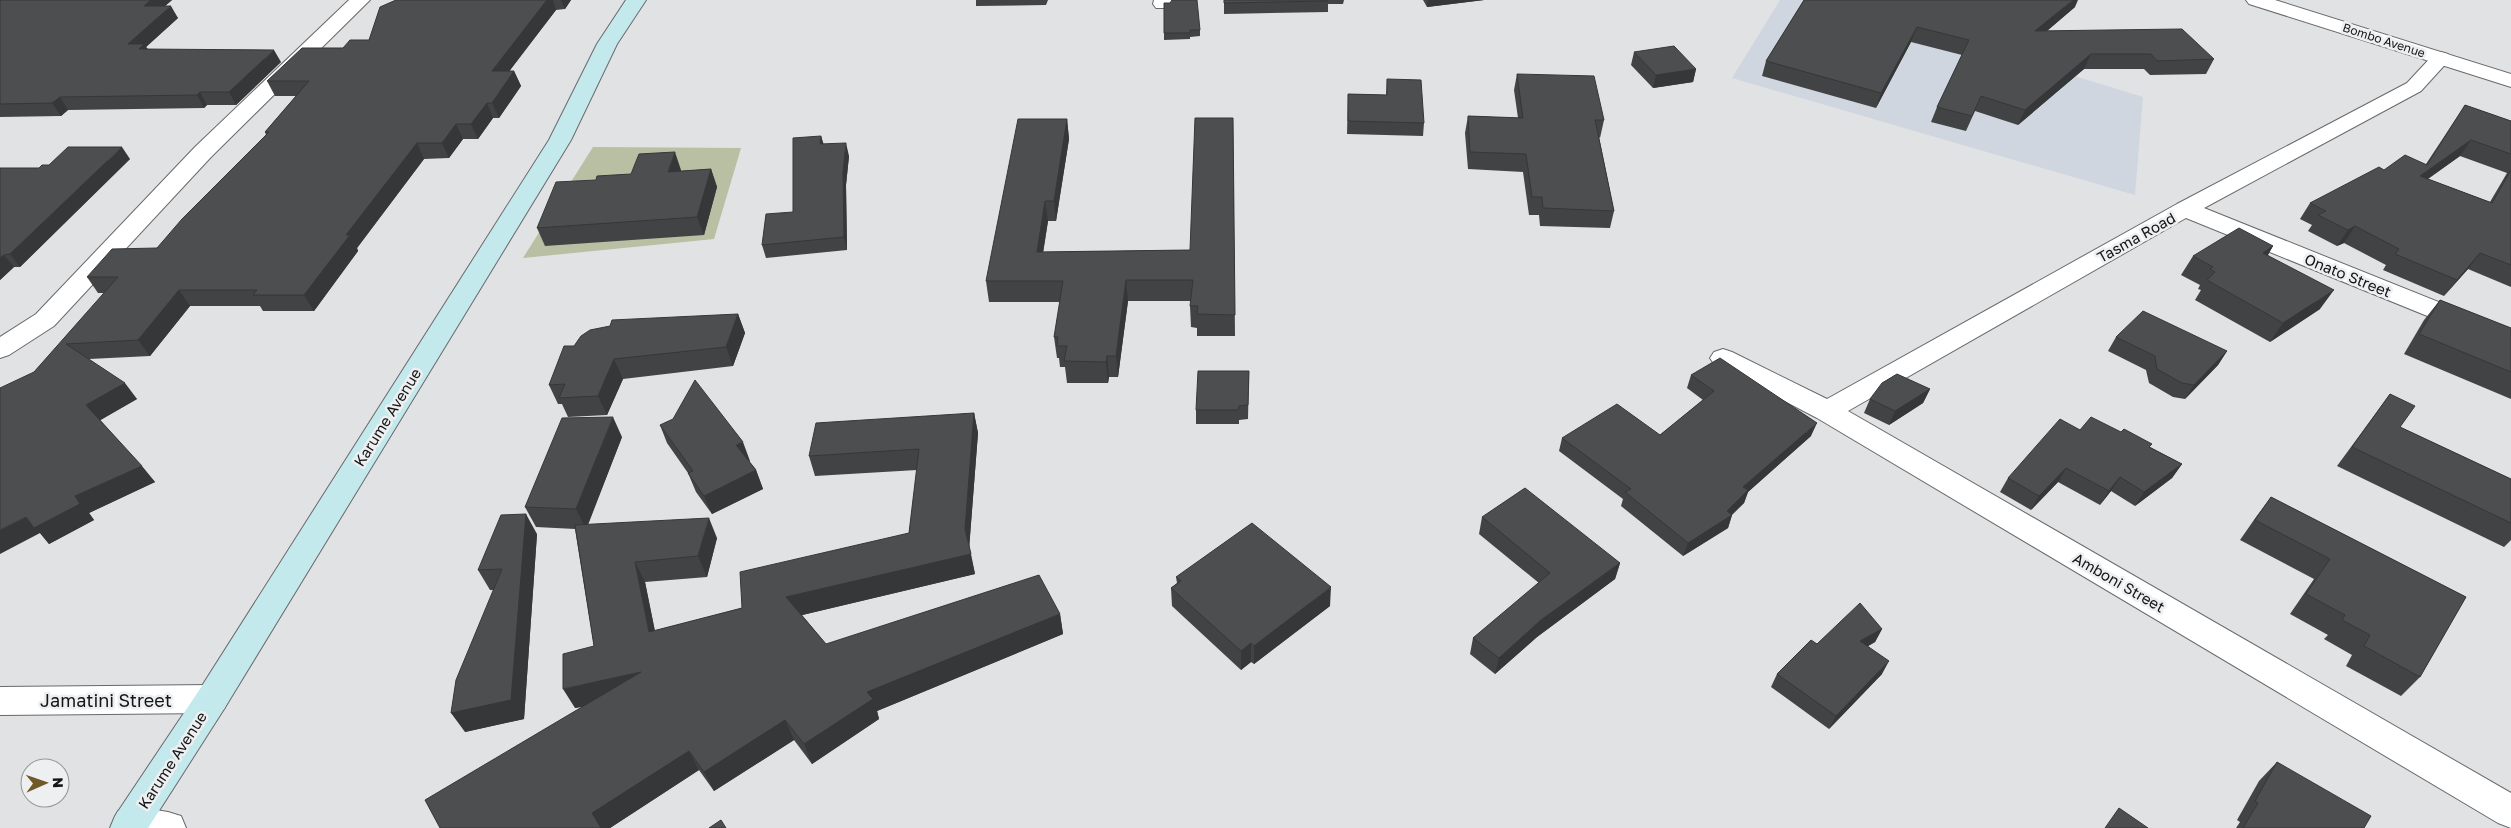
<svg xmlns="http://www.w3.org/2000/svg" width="2511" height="828" font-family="'Golos Text',sans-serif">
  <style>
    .built { fill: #d0d6df }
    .green { fill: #b8bfa2 }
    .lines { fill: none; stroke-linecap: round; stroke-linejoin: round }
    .minor-casing { stroke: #68696b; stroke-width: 2 }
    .tertiary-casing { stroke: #68696b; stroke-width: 2 }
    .secondary-casing { stroke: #68696b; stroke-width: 2 }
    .minor { fill: #fff; fill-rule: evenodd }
    .tertiary { fill: #fff; fill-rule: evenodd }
    .secondary { fill: #c4e9ec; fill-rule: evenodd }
    .wall { fill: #424345; fill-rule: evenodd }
    .shaded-wall { fill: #363738 }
    .building { fill: #4d4e50; stroke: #363738 }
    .labels { text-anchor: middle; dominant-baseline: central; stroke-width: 5; stroke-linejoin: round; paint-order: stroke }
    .far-street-label { font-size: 12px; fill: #141516; stroke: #edeff1 }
    .street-label { font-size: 15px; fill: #141516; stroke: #edeff1 }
    .near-street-label { font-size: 18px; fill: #141516; stroke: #edeff1 }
  </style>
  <rect width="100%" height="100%" fill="#e0e2e4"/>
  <path class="built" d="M1780,0H1827L2143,97L2135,195L1732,78Z"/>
  <path class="green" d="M593,147L741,148L714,239L523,258Z"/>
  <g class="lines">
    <defs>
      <path id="minor" d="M349,0H370L211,157L54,326L9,355L0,358V337L36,314L195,147Z
        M1154,0H1174L1170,8H1156L1153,4Z
        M2441,52L2448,54L2451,58L2421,91L2204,208L2511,331V350L2186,218L1848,411L2511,793V828L2498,823L1817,418L1714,364L1710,358L1714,352L1723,349L1732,352L1827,399L2177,204L2407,83L2434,54Z
        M212,685L224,689L229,699L224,709L212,713L0,715V687Z
        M131,806L168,812L181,816L186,828H116L113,822L118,811Z"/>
      <path id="tertiary" d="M2246,0H2275L2511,74V87L2249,4Z"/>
      <path id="secondary" d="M626,0H646L617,44L571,140L224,709L148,828H110L115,816L200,689L549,140L597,44Z"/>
    </defs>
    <use href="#minor" class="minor-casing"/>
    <use href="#tertiary" class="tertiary-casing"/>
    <use href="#secondary" class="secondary-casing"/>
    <use href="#minor" class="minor"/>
    <use href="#tertiary" class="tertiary"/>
    <use href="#secondary" class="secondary"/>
  </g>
  <path class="wall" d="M0,0H172L165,6L178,18L146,47L148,49L281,62L236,105H207L204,108L68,110L61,116L0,117Z
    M396,0H571L565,9L556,10L509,71H514L521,86L499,118H493L478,139H463L449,158L424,159L357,248L358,251L314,311H263L260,306H190L150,356L89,359L137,399L100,420L155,482L89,513L94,520L49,544L40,533L34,372L105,293H98L87,277L157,248L266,135L265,132L296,96H275L267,81L343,48L369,40Z
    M976,0H1048L1046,5L976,6Z
    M1224,0H1344L1343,4H1328V12L1224,14Z
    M1423,0H1484L1427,7Z
    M1804,0L2075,7L2047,31L2214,59L2206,74L2150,75L2144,69H2084L2018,125L1975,111L1966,131L1931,122L1937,107L1962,55L1911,42L1876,108L1762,76L1766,61Z
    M1170,3L1200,30V36L1190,37V39L1164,40V33Z
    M1634,52L1696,69L1693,82L1653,88L1631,65Z
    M1517,74L1604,120L1600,138L1599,137L1614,211L1610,228L1540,226L1539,215H1529L1523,172L1468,169L1465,133L1468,116L1518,118L1514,90Z
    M1387,79L1424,123L1423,136L1347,134L1348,94L1386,95Z
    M2465,105L2511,121V287L2468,269L2444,296L2383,270L2386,265L2344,243L2337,246L2308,231L2312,225L2300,219L2310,203L2384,170L2426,164ZM2460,156L2507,173L2490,202L2428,179Z
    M1233,118L1235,336H1197V328L1191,327L1190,306L1191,301H1128L1118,377H1109L1108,383H1067L1065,367H1060L1059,358H1057L1054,337L1060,302H989L986,281L1067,119L1069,139L1056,221H1048L1043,252L1190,250Z
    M821,136L823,144L849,156L846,185L847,250L766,258L762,245L793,212Z
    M130,159L20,267H14L0,280V168H39L49,165Z
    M711,169L717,187L704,235L545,246L537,228L596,180L681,170V171Z
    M2273,246L2268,255L2320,309L2270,342L2195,300L2201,290L2198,289L2200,285L2181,275L2193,256Z
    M2440,300L2511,328V399L2404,354L2424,320Z
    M738,314L745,333L733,366L623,379L607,415L568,417L562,404H558L549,385L574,346Z
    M2116,337L2227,351L2218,365L2185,399L2173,397L2149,383L2146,370L2108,351Z
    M1249,371L1248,419L1239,420V424H1196V410Z
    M1691,375L1811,436L1748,492L1744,503L1732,515L1728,528L1683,556L1621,506L1623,499L1559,451L1562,438L1660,435L1703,400L1687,388Z
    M1930,389L1923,403L1889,425L1864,413L1870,399Z
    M2390,394L2400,427L2511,479V540L2504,547L2337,466Z
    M974,413L978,433L969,548L975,574L802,615L826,644L1060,614L1063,634L877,711L879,719L812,764L794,740L714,791L699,770L610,828H440L582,707L575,708L594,646L575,529L536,527L525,507L622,437L588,525L717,538L707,577L645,582L655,631L742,608L909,533L917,470L815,476L809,456Z
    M660,425L750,461H749L756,470L763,489L712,514L696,492L688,473L667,443Z
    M2080,430L2150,447L2182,464L2172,478L2135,506L2111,491L2100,505L2058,482L2031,510L2000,492L2008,478Z
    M2271,497L2466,597L2420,677L2401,696L2346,666L2352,655L2324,639L2328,635L2290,614L2314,579L2240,540L2256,517Z
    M1482,517L1620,563L1615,579L1537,637L1495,674L1470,654L1473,638L1539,583L1479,534Z
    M537,534L524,719L465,732L494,590H490L478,570Z
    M1176,577L1330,606L1254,664L1251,662L1241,670L1172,606L1171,588L1177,583Z
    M1882,629L1875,642L1868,646L1882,674L1829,729L1771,687L1777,674L1817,644Z
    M2277,762L2364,828H2236L2240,822L2237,820L2259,781Z"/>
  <path class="shaded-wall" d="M151,0H172L151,18L144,6Z
    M547,0H553L556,10L498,86L492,71Z
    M561,0H571L565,9Z
    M1428,0H1484L1427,7Z
    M2073,0H2078L2075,7L2029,46L2035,31Z
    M171,6L178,18L146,47L152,56L128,44Z
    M1917,27L1911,42L1876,108L1881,93Z
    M274,50L281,62L236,105L229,92Z
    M2091,54L2084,69L2018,125L2025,110Z
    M1696,69L1693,82L1653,88L1656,75Z
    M514,71L521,86L499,118L492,103Z
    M200,92L207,105L204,108L197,95Z
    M60,97L68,110L61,116L52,103Z
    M487,103L493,118L478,139L471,124Z
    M1067,119L1069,139L1056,221L1054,201Z
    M456,124L463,139L449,158L442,143Z
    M821,136L825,148L820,144Z
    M2471,140L2460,156L2409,192L2420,176Z
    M417,143L424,159L357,248L358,251L314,311L304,295L346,235Z
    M846,143L849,156L846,185L847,250L844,237L843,173Z
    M122,147L130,159L20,267L10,254Z
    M675,152L681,170L675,190L668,172Z
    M711,169L717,187L704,235L697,217Z
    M1045,201L1048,221L1040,273L1037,252Z
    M2355,226L2344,243L2337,246L2348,230Z
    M2273,246L2261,266L2263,253Z
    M2480,253L2468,269L2444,296L2457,280Z
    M4,255L14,267L0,280V258Z
    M1126,280L1128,301L1118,377L1116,356Z
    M179,290L190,306L150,356L138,340Z
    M2334,290L2320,309L2270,342L2283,323Z
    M738,314L745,333L733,366L726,347Z
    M2227,351L2218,365L2185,399L2194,385Z
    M1107,356L1109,377L1108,383L1106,362Z
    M614,359L623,379L607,415L598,396Z
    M125,383L137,399L99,421L86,405Z
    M1930,389L1923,403L1889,425L1895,411Z
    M974,413L978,433L969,550L965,529Z
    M613,417L622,437L586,529L576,509Z
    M1817,423L1811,436L1748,492L1744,503L1729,517L1732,515L1728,528L1683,556L1688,543L1743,487Z
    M743,442L750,461L743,464L736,445Z
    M2182,464L2172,478L2135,506L2144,492Z
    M142,466L155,482L89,513L94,520L49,544L40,533L0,554V530L26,517L75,496Z
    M2066,468L2058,482L2031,510L2039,496Z
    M756,470L763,489L712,514L704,496Z
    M2120,477L2111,491L2100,505L2109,491Z
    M526,514L537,534L524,719L465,732L451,713Z
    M709,518L717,538L707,577L698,556Z
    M971,554L975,574L794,617L786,597Z
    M635,562L645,582L659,652L649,632Z
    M1620,563L1615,579L1537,637L1495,674L1499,658L1541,620Z
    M1331,587L1330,606L1254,664V646Z
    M1060,614L1063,634L877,711L879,719L812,764L804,744L867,692Z
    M1882,629L1875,642L1853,655L1860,641Z
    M1251,643V662L1241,670V651Z
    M1889,661L1882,674L1829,729L1836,716Z
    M641,672L651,692L575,708L563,689Z
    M785,720L794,740L714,791L704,772Z
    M689,751L699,770L610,828H601L592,813Z"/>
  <path class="building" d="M0,0H151L144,6H171L128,44H144L139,49L274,50L229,92H200L197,95L60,97L52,103L0,104Z
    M396,0H547L492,71H514L492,103H487L471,124H456L442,143H417L346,235H350L304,295H253L257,290H179L138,340L66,344L125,383L86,405L142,466L75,496L80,504L34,528L26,517L0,530V388L34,372L118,277H87L112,249L157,248L182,219L269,132H265L309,81H267L302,48H343L350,40H369L380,7Z
    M1172,0H1197L1200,30H1190V33H1164V3H1170Z
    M1224,0H1328V1L1224,3Z
    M1804,0H2073L2035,31L2182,29L2214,59L2157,61L2151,54H2091L2025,110L1981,96L1972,116L1937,107L1969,40L1917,27L1881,93L1766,61Z
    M1674,46L1696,69L1656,75L1634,52Z
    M1517,74L1594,76L1604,120H1595L1614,211L1543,208L1542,197H1532L1526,154L1470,152L1468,116L1523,118Z
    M1387,79L1421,80L1424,123L1348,121V94L1387,95Z
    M2465,105L2511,121V154L2471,140L2420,176L2492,203L2511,170V265L2480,253L2457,280L2395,254L2399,249L2355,226L2348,230L2318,215L2326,211L2310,203L2379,167L2384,170L2405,155L2427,165Z
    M1195,118H1233L1235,315L1197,314L1198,306H1190L1193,280H1126L1116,356H1107L1106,362L1064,361L1067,346H1057L1058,337H1054L1063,281H986L1018,119H1067L1054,201H1045L1037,252L1190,250Z
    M821,136L820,144L846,143L843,173L844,237L762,245L766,214L793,212V138Z
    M68,147H122L10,254L4,255L0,258V168H39L42,165H49Z
    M675,152L668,172L711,169L697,217L537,228L556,182L596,180L597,176L631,174L639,154Z
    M2239,228L2273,246L2263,253L2334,290L2283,323L2207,280L2215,272L2210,269L2213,267L2193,256Z
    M2440,300L2511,328V372L2419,334Z
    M2143,311L2227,351L2194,385L2182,383L2157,369L2155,356L2116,337Z
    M738,314L726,347L614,359L598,396L559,398L565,384L549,385L564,346H574L581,336L590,330L610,326L612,320Z
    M1720,358L1817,423L1743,487L1748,490L1727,511L1732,515L1688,543L1625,492L1631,489L1562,438L1617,404L1660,435L1714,391L1691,375Z
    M1198,371H1249L1248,405L1239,406L1238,410H1196Z
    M1897,374L1930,389L1895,411L1870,399L1882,383Z
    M695,380L743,442L736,445L756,470L704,496L688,473L693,471L660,425L673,419Z
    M2390,394L2415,406L2400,427L2511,479V523L2352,447Z
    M974,413L965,529L971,554L786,597L826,644L1039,575L1060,614L867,692L873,699L804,744L785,720L704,772L689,751L592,813L601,828H440L425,800L641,672L563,689V654L594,646L575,525L709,518L698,556L635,562L649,632L742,608L740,572L909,533L919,449L809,456L816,423Z
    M613,417L576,509L525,507L562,418Z
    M2091,417L2121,432L2124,429L2152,444L2149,447L2182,464L2144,492L2120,477L2109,491L2066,468L2039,496L2008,478L2060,419L2080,430Z
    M1525,488L1620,563L1541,620L1499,658L1473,638L1550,573L1482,517Z
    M2271,497L2466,597L2420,677L2364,646L2370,635L2342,620L2345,615L2306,594L2330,559L2255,520Z
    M526,514L511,700L451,713L456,680L502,569L478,570L501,515Z
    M1252,523L1331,587L1254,646L1251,643L1241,651L1171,588L1181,581L1176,577Z
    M1860,603L1882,629L1860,641L1889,661L1836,716L1777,674L1811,640L1817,644Z
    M2277,762L2371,816L2364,828H2243L2258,803L2255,801Z
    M2119,808L2148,828H2105Z
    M721,820L726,828H709Z"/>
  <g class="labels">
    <g class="far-street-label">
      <text transform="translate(2384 40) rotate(18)">Bombo Avenue</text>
    </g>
    <g class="street-label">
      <text transform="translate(2136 237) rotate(-29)">Tasma Road</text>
      <text transform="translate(2348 275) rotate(22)">Onato Street</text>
      <text transform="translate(387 417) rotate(-58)">Karume Avenue</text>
      <text transform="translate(2119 582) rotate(30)">Amboni Street</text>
      <text transform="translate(172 760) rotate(-57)">Karume Avenue</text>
    </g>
    <g class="near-street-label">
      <text x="106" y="700">Jamatini Street</text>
    </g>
  </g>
  <g transform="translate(45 783) rotate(88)"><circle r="24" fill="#edeff1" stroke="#969899"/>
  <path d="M0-4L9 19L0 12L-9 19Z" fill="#705828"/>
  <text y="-8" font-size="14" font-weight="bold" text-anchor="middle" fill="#141516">N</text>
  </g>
</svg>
